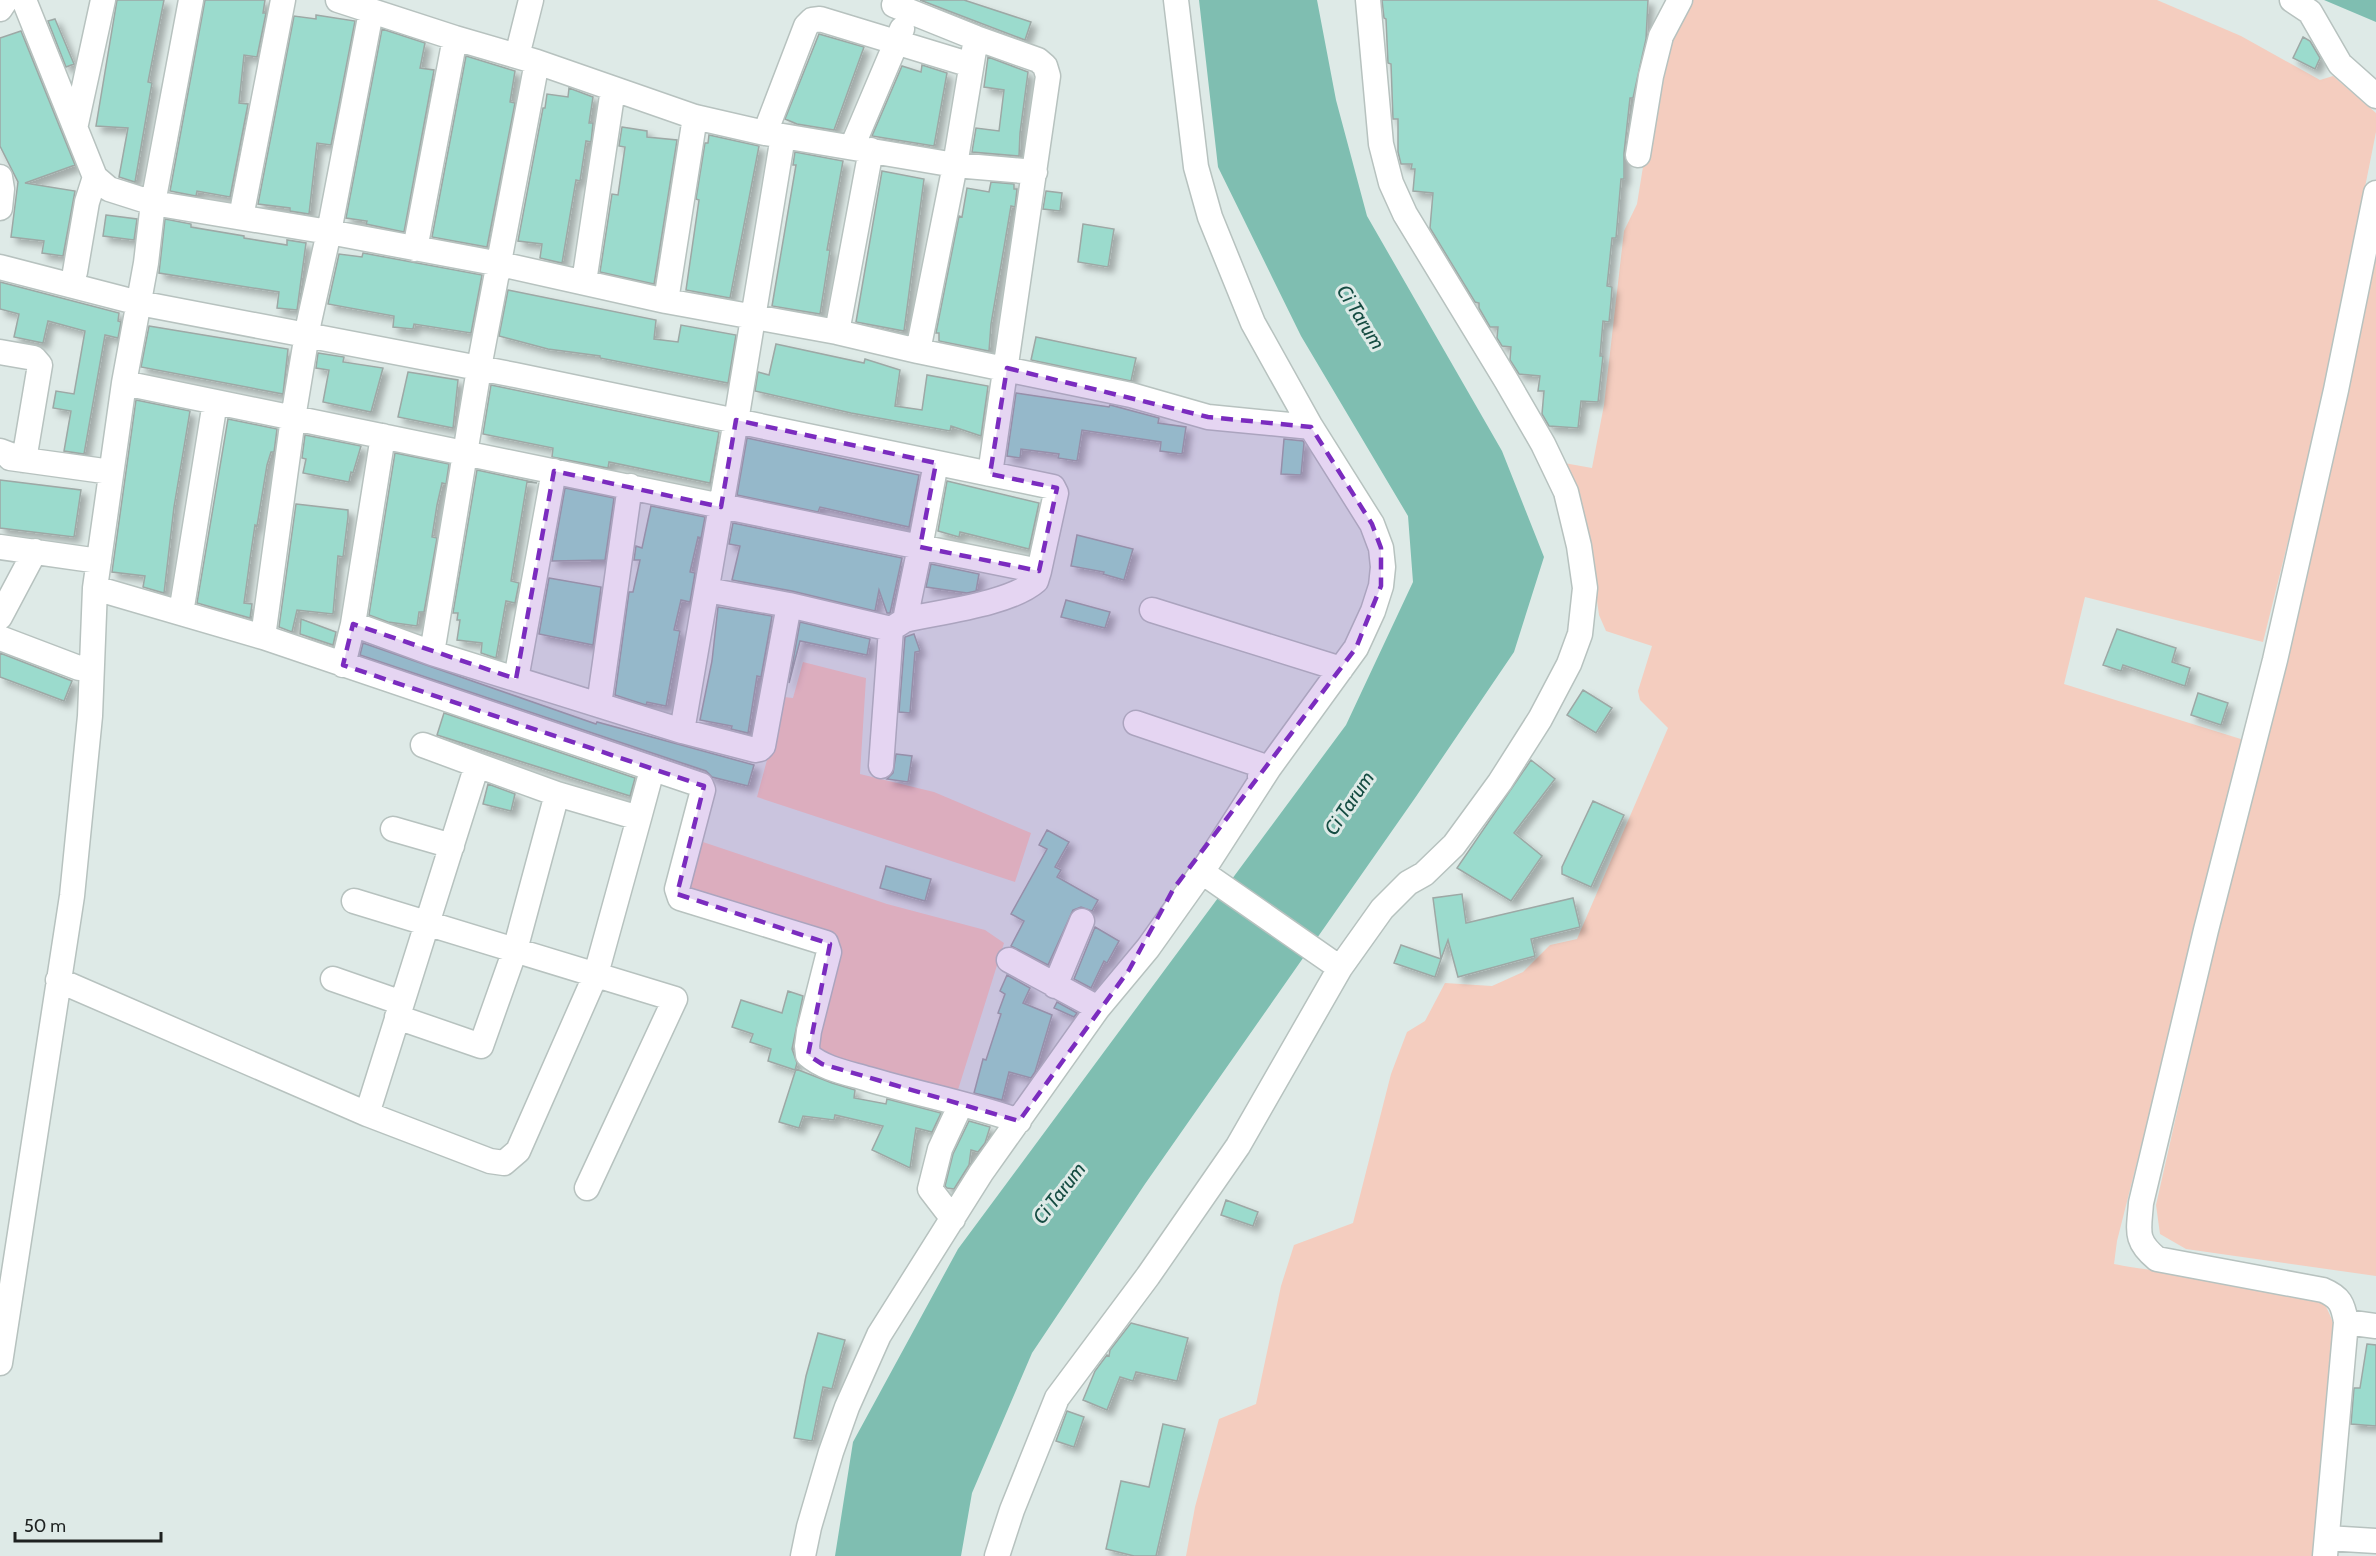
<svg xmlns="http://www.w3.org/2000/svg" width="2376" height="1556" font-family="Cabin,sans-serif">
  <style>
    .green { fill: #f4cdbf }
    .water { fill: #7fbeb1 }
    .building { fill: #9bdbcd; stroke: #9da8a5; stroke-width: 1.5; filter: url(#shadow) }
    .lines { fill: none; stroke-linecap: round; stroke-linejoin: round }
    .minor-casing { stroke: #b7c2bf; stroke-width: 27 }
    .minor { stroke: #fff; stroke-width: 24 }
    .marked { fill: #7b2cbf; fill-opacity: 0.2; stroke: #7b2cbf; stroke-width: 4.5; stroke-dasharray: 12 8; stroke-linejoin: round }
    .labels { text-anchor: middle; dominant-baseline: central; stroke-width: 6; stroke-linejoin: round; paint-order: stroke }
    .water-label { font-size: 20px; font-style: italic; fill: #154c42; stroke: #deeae7 }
  </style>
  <defs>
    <filter id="shadow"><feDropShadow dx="5.5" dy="5.5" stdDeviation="3" flood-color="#0004"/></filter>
  </defs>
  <rect width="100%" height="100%" fill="#deeae7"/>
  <path class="green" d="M1690,0H2157L2241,36L2320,80L2333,76L2376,113V132L2320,413L2263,642L2085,597L2064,684L2244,740L2117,1241L2114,1264C2148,1272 2308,1285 2324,1304C2328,1309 2331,1318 2334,1325L2315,1556H1186L1195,1507L1219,1419L1256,1404L1281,1286L1294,1245L1353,1223L1391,1074L1407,1032L1425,1021L1445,983L1492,986L1523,972L1550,945L1577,939L1668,728L1640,700L1638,691L1652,646L1606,631L1599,615L1590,551L1564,463L1592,468L1604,405L1624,231L1637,204L1661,55Z
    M2376,231V1276L2186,1249L2160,1234L2156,1205Z
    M803,662L866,678L860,774L934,792L1031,833L1015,882L757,797L784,697L793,698Z
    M697,840L887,904L985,930L1004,943L957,1093L811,1052L833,942L682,891Z"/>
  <path class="water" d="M1199,0H1317L1336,100L1367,216L1502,451L1544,557L1514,652L1415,798L1145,1184L1032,1353L972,1493L961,1556H835L853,1442L958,1249L1346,725L1413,582L1408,516L1301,336L1218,167Z
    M2324,0H2376V22Z"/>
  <path class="building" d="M117,0H164L148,82L152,83L135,182L119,177L128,128L96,126Z
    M205,0H265L263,13H266L257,57L244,55L239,103L248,104L230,197L197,191L196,196L170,191Z
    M920,0H964L1031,22L1025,40Z
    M1382,0H1648L1646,39L1633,98H1630L1624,153V179H1621L1616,238H1612L1607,286L1612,287L1611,301L1609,322L1603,321L1600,356H1603L1598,402L1581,401L1578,428L1549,426L1542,414L1544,391H1538L1540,376L1519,374L1510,360L1511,347L1502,346L1497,338L1498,327H1490L1479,308V303L1475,302L1430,228L1433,193L1413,191L1415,169H1411L1412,164H1401L1398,152V119H1393L1391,64L1388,63L1386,19L1384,18Z
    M316,15L355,21L331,145L317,143L309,214L290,211V208L258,204L294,16L316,19Z
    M55,19L74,64L66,67L48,21Z
    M382,29L425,43L420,68L434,70L404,232L366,224L367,221L346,218Z
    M21,31L75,165L25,183L75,191L63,256L42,253L44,241L11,237L18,182L0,146V38Z
    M819,34L864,47L834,130L797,124L785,119Z
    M2303,37L2310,41L2320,58L2315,69L2293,58Z
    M466,56L515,71L510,102L515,103L487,247L432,237Z
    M988,57L1028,72L1020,133L1019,156L972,152L976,128L999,131L1004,90L984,87Z
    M922,65L947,73L934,146L872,136L902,66L921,72Z
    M569,88L593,97L589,123H593L591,142L586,141L580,181L576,180L562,263L540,258L542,244L518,241L543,108H545L547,94L568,97Z
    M622,127L647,131V137L677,140L654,284L600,272L612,194L618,195L625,147L619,146Z
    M709,135L759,146L730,298L686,290L699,200L696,199L705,143H708Z
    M795,152L843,161L827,250H830L820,314L772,306L796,165H793Z
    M882,171L924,179L904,331L856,322Z
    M991,182L1014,184V189H1017L1015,207L1011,206L991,324L989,351L939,341V333H936L959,216L962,217L967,188L989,192Z
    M1046,191L1062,193L1060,211L1043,209Z
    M106,215L137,219L134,240L103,236Z
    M165,219L191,224V227L244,236V238L287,245V240L306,243L297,310L277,308L279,292L159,273Z
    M1083,224L1114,229L1108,267L1078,262Z
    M363,253L482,275L471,333L414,324L413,329L393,327L394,316L328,304L339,254L362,257Z
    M0,282L119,313L118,321L121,322L118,338L105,335L84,454L64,451L71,411L53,408L56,391L74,394L85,331L48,321L43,343L14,337L19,314L0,309Z
    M508,290L656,320L654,339L678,342L681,325L736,335L728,383L600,358V356L548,349L499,336Z
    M149,326L288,349L283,394L141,367Z
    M1036,337L1136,358L1131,381L1031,360Z
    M776,344L864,363L865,359L900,370L895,406L922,410L927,375L988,386L981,436L951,426L950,431L851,413L755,391L758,372L769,375Z
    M318,353L344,357L343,362L383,368L371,412L323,402L329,370L316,368Z
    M408,372L458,380L453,428L398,417Z
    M491,385L719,432L710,483L609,462L608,468L552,457L553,448L483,434Z
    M1016,393L1109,407L1110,405L1159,418L1158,423L1186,427L1182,454L1160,451L1161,442L1082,430L1077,461L1058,458L1059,454L1021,449L1020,458L1007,456Z
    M136,400L190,411L174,507L164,593L143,587L145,576L112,572Z
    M228,419L277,429L274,452H271L267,465L257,526L255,525L250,559L244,603L252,604L250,618L197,603Z
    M305,435L361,446L353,473L351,472L349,482L303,473L306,459L302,458Z
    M747,438L919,475L909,527L820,507L818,512L737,495Z
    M1284,439L1303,441L1304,443L1301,475L1281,474Z
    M395,453L449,464L446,484L442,483L437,505L432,537L437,538L424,612H419L417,626L388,622L369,615Z
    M477,470L537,483L527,482L511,581L519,583L515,603L506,601L496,658L481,653L482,643L457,640L460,620H457L458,613H453Z
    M0,480L81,490L74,537L0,528Z
    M947,481L1039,503L1029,549L960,532L959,537L938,531Z
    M565,488L614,498L605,560L552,561Z
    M296,504L348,510V517L343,557L338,556L333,614L297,610L292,632L279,627Z
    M651,506L705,517L701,538L698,537L690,572L695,573L690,602L681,600L674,630L680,631L666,706L647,702L646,705L615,695L629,592H633L640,560H634L636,546L642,548Z
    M733,523L902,558L890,613H887L879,590L875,611L792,591L732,580L740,546L729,544Z
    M1077,535L1133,549L1124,580L1103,574L1104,572L1071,566Z
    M931,564L979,574L976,591L967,593L926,587Z
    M549,578L601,587L593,645L539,634Z
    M1066,600L1110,612L1105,628L1061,617Z
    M718,607L772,616L761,677L757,676L748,733L731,729L732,726L700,720L712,661Z
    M301,619L336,632L333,645L300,634Z
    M800,622L870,639L867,655L800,641L789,683Z
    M2117,629L2176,648L2172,662L2190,668L2185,686L2123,665L2121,671L2103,665Z
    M914,634L920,651L915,652L910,713L899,712L905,637Z
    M363,643L596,724L597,722L754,765L748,786L712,777L706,771L360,655Z
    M0,653L72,681L64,701L0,677Z
    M1583,690L1612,708L1596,733L1567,715Z
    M2198,693L2228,703L2221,725L2191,715Z
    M444,713L635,778L630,796L437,735Z
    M896,754L912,756L908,782L887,779L893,773Z
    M1531,760L1555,779L1514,833L1542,856L1511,901L1457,868Z
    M488,784L515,794L511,811L483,804Z
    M1593,801L1624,815L1591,887L1562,874V867Z
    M1047,830L1069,842L1055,867L1061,870L1057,877L1098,900L1092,911L1081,907L1073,910L1048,965L1011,946L1024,921L1011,914L1047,849L1039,845Z
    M886,866L931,879L925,901L880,888Z
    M1462,894L1466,923L1573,898L1580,927L1531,939L1535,956L1458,977L1448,940L1441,959L1433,898Z
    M1095,927L1119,941L1107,963L1104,961L1091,988L1074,979Z
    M1401,945L1441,959L1435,977L1394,963Z
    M1007,975L1030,988L1023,1003L1052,1015L1035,1072L1031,1078L1009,1072L1002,1100L974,1093L983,1059L986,1060L1001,1014L998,1013L1005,994L1000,991Z
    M788,991L803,996L792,1049L797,1063L795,1070L768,1061L771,1049L750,1042L753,1034L732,1027L741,1000L782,1013Z
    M1057,1002L1077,1013L1074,1017L1054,1008Z
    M796,1069L832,1083L855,1090L854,1098L886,1104L887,1099L941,1113L932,1132L916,1128L910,1168L872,1150L883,1126L835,1115L834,1120L803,1116L799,1128L779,1122Z
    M969,1121L990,1127L985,1143L978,1152L971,1150L969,1165L954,1189L947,1188L945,1186L953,1154Z
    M1226,1200L1258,1212L1253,1226L1221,1215Z
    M1131,1323L1188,1338L1177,1381L1136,1372L1133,1381L1120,1377L1107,1410L1083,1400L1095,1371L1107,1355L1109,1356L1110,1350Z
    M818,1333L845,1340L832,1389L823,1387L812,1441L794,1438L806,1376Z
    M2367,1344L2376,1345V1426L2351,1424L2354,1388H2360Z
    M1067,1411L1084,1417L1074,1447L1056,1441Z
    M1163,1424L1185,1429L1156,1556H1134L1106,1549L1121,1481L1149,1487Z"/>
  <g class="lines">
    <defs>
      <path id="minor" d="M191,0L153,203L329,232L500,264L666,301L837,332L918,351L1131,395L1208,417L1311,427
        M338,0L455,38L537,62L695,117L765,133L955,165L1035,172
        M2292,0L2310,12L2340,64L2376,96
        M894,5L976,38L1038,60L1045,66L1048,76L990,474
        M0,9L6,0
        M517,56L531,0
        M537,62L481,357L432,653L682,731
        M76,124L103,0
        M765,133L806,26L812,20L820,19L971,65
        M852,147L902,29
        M1638,155L1651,76L1661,36L1680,0
        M0,177L2,189L0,208
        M241,217L283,0
        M415,249L455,38
        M0,267L139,303L515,375L1053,487L1056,493L1039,571L920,547L905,620L891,629L789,605L763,746L760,749L755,750L682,731C700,627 718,523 736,420L738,409L783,136
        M75,272L87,202L95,177
        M584,282L613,89
        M666,301L695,117
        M837,332L871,150
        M918,351L955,165L976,38
        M0,352L34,358L40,365L24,460L0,451
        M124,383L920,547L936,463
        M383,436L353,624L432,653
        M10,458L111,472
        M0,547L99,561
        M95,588L263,637L701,785L703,790L677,889L680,898L826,943L829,952L809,1031L807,1046L808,1055C824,1069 848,1073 868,1079C918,1094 970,1104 1019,1121
        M707,590L789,605
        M1152,610L1341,669
        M181,613L215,402
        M0,617L35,551
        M905,620C939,612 1010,604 1036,581L1039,571
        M263,637L293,418L309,322L329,232L371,12
        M0,638L79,668
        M343,665L353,624
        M516,679L554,471
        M599,705L630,486
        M1136,723L1269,768L1260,777
        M423,745L477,765
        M881,766L891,629
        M639,818L649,781
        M393,829L452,846
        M1202,872L1340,968
        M354,901L675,999L587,1188
        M1009,960L1098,1008
        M333,979L402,1003
        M58,980L367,1114L490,1161L504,1163L518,1151L596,974L639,818L557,794L477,765L367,1114
        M1055,986L1082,921
        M397,1017L481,1046L515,950L557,794
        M953,1219L930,1189L940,1149L961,1104
        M2346,1322L2376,1326
        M0,1363L72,896L90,716L95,588L124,383L146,263L153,203L109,189L95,177L24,0
        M2327,1538L2376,1541
        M803,1556L809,1527L831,1452L847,1407L879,1335L981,1173L1098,1008L1148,948L1202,872L1269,768L1356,648L1373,611L1381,586L1383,567L1381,548L1372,524L1311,427L1253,323L1210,217L1196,167L1176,0
        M997,1556L1012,1510L1057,1398L1148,1276L1238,1146L1340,968L1382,909L1408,883L1424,874L1454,845L1500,782L1540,719L1569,664L1580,634L1585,588L1579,546L1566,492L1543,444L1506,380L1405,214L1391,183L1381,144L1368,0
        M2325,1556L2346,1322C2343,1304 2340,1297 2323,1290L2157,1259C2134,1240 2139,1231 2141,1203L2206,930L2275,660L2336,390L2376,193"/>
    </defs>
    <use href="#minor" class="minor-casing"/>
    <use href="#minor" class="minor"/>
  </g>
  <path class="marked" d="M1007,368L1208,417L1311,427L1372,524L1381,548V586L1356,648L1174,888L1129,970L1019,1121L822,1064L808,1055L830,944L677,894L704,786L343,665L353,624L516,679L554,471L721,507L736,420L936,463L920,547L1039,571L1057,488L990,474Z"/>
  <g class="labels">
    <g class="water-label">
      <text transform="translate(1361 317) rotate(58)">Ci Tarum</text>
      <text transform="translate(1349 803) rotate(-56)">Ci Tarum</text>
      <text transform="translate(1059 1193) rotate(-52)">Ci Tarum</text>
    </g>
  </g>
  <path d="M15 1532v9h146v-9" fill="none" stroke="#1e2221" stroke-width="3"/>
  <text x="24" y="1532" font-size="18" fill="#1e2221" stroke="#deeae7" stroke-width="4.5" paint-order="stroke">50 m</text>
</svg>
